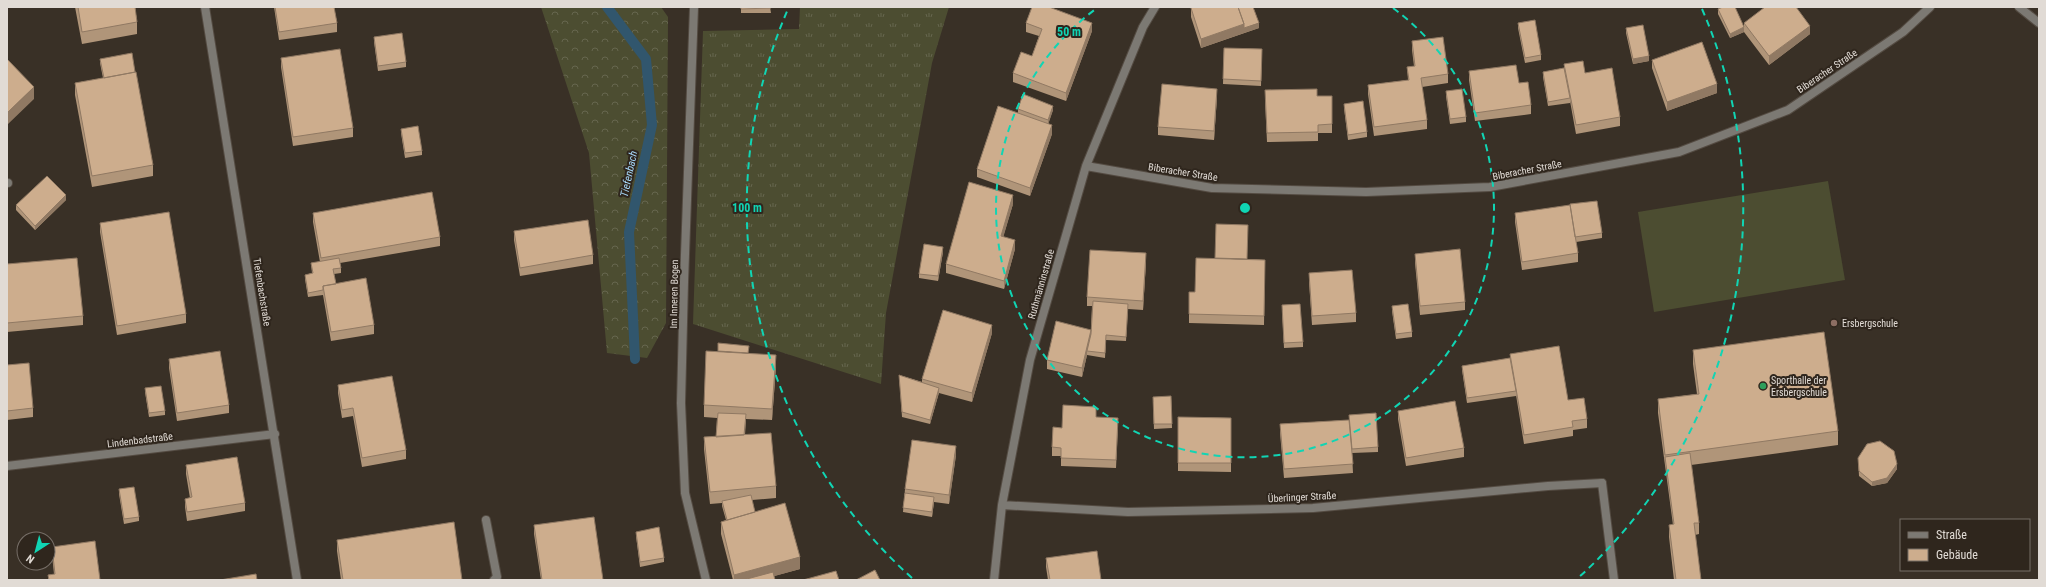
<svg xmlns="http://www.w3.org/2000/svg" width="2046" height="587" font-family="'Roboto Condensed',sans-serif">
  <style>
    .grass { fill: url(#grass-tufts) }
    .forest { fill: url(#forest-crowns) }
    .garden { fill: #4c4d31 }
    .lines { fill: none; stroke-linecap: round; stroke-linejoin: round }
    .stream { stroke: #31566d; stroke-width: 10 }
    .service-casing { stroke: #544b42; stroke-width: 10 }
    .minor-casing { stroke: #544b42; stroke-width: 10 }
    .tertiary-casing { stroke: #544b42; stroke-width: 10 }
    .service { stroke: #7c7973; stroke-width: 8 }
    .minor { stroke: #7c7973; stroke-width: 8 }
    .tertiary { stroke: #7c7973; stroke-width: 8 }
    .wall { fill: #b09579 }
    .shaded-wall { fill: #907963 }
    .building { fill: #cdad8d; stroke: #907963 }
    .ring { fill: none; stroke: #10d5b4; stroke-width: 2; stroke-dasharray: 7 5 }
    .education-dot { fill: #8d6e63; stroke: #2f261d; stroke-width: 1.5 }
    .leisure-dot { fill: #2e9e5b; stroke: #2f261d; stroke-width: 1.5 }
    .labels { text-anchor: middle; dominant-baseline: central; stroke-width: 4; stroke-linejoin: round; paint-order: stroke }
    .street-label { font-size: 10px; fill: #e1dbd5; stroke: #2f261d }
    .poi-label { font-size: 10px; fill: #e1dbd5; stroke: #2f261d; text-anchor: start }
    .water-label { font-size: 11px; font-style: italic; fill: #a6d7f9; stroke: #2f261d }
    .centre { fill: #10d5b4; stroke: #2f261d; stroke-width: 2 }
    .ring-label { font-size: 12px; text-anchor: middle; font-weight: bold; fill: #10d5b4; stroke: #2f261d; stroke-width: 4; stroke-linejoin: round; paint-order: stroke }
  </style>
  <defs>
    <pattern id="grass-tufts" width="24" height="20" patternUnits="userSpaceOnUse"><rect width="24" height="20" fill="#4c4d31"/><path d="M3 7l-1-3M5 7V3M7 7l1-3M15 17l-1-3M17 17v-4M19 17l1-3" fill="none" stroke="#66664e"/></pattern>
    <pattern id="forest-crowns" width="20" height="18" patternUnits="userSpaceOnUse"><rect width="20" height="18" fill="#4c4d31"/><path d="M2 6a3 3 0 1 1 6 0M12 15a3 3 0 1 1 6 0" fill="none" stroke="#66664e"/></pattern>
  </defs>
  <rect width="100%" height="100%" fill="#393026"/>
  <path class="grass" d="M800,7H949L932,63L886,313L881,384L693,324L703,31L799,29Z"/>
  <path class="forest" d="M541,7H661L668,17L666,323L647,358L607,353L589,153Z"/>
  <path class="garden" d="M1828,181L1845,280L1654,312L1638,212Z"/>
  <g class="lines">
    <path class="stream" d="M607,7L646,59L652,125L629,232L635,359"/>
    <defs>
      <path id="service" d="M7,183H8
        M1602,483L1614,580
        M486,520L497,577L494,580"/>
      <path id="minor" d="M694,7L684,282L681,403L685,493L706,580
        M2019,7L2039,23
        M1086,166L1212,188L1366,192L1490,187L1679,152L1788,110L1903,32L1930,7
        M7,466L275,434
        M1002,505L1128,512L1313,508L1548,486L1602,483
        M994,580L1002,505L1030,360L1086,166L1143,27L1155,7"/>
      <path id="tertiary" d="M205,7L297,580"/>
    </defs>
    <use href="#service" class="service-casing"/>
    <use href="#minor" class="minor-casing"/>
    <use href="#tertiary" class="tertiary-casing"/>
    <use href="#service" class="service"/>
    <use href="#minor" class="minor"/>
    <use href="#tertiary" class="tertiary"/>
  </g>
  <path class="wall" d="M75,7H135L137,22V34L82,44Z
    M274,7H334L337,23V32L279,40Z
    M741,7H770L771,13H741Z
    M1191,8L1259,28L1201,48L1191,17Z
    M1718,9L1744,27V23L1810,34L1769,65L1744,32L1730,38L1718,14Z
    M1026,23L1092,31L1066,101L1013,82V73L1032,56L1039,36L1026,32Z
    M1518,23L1541,55V60L1525,63L1518,28Z
    M1626,28L1649,61L1633,64L1626,33Z
    M374,37L406,62V67L378,71L374,42Z
    M1412,41L1448,74V83L1422,87L1427,120V129L1374,136L1368,94V85L1408,80L1407,67L1414,66L1412,50Z
    M1224,48L1262,49L1261,86L1223,84Z
    M281,58L353,128V137L293,146L281,67Z
    M100,59L135,72L153,165V176L92,187L75,95V83L103,78L100,63Z
    M1652,60L1717,93L1667,111L1652,68Z
    M1564,64L1585,73L1620,117V126L1576,134L1570,101V103L1548,106L1543,77V72L1564,68Z
    M1469,71L1519,83L1531,105V114L1475,121L1469,80Z
    M1446,91L1466,117V122L1450,124L1446,96Z
    M1317,96H1332V133H1318V141L1267,142L1265,99Z
    M1217,97L1214,140L1158,135V127Z
    M1344,104L1367,132V137L1348,140L1344,108Z
    M1018,109L1053,110L1048,124L1052,134L1030,196L977,177V169L1018,113Z
    M401,129L422,151V155L405,158L401,133Z
    M66,200L35,230L16,210V205Z
    M1013,204L1003,237L1015,249L1004,289L946,273V264Z
    M313,213L440,237V246L340,263L341,268V273L334,274L336,284L374,325V334L331,341L323,295L308,297L305,279V275L312,273L311,263L320,262L313,222Z
    M1515,213L1602,233V238L1576,242L1578,253V262L1522,270L1515,222Z
    M100,223L186,314V323L117,335L100,232Z
    M514,231L593,255V264L520,276L514,240Z
    M943,252L938,281L919,278V274Z
    M1415,254L1465,302V310L1420,315L1415,263Z
    M1247,259L1265,260L1264,325L1189,323V292H1195Z
    M1146,262L1143,310L1128,309L1126,341L1106,340L1105,358L1087,355L1082,377L1047,369V360L1091,330L1092,306H1087V297Z
    M7,264L83,316V325L7,332Z
    M1309,273L1356,313V322L1312,325L1309,282Z
    M1392,306L1412,332V337L1396,339L1392,311Z
    M1282,310L1303,342V347L1284,348Z
    M992,333L972,402L939,393L930,424L902,417L899,375L922,382V379Z
    M1693,350L1838,431V445L1691,465L1699,523V534L1695,535L1701,580H1674L1669,537V525H1673L1658,413V399L1697,394L1693,364Z
    M749,353L776,367L772,420L746,419L745,435L776,486V498L752,500L755,512L800,569L774,576L775,580H733L721,534V522L726,520L722,506V503L710,504L704,449V437H716L717,418L704,417V405Z
    M1510,354L1568,400L1587,419V428L1573,430V436L1524,444L1516,395V396L1467,403L1462,370V366L1510,358Z
    M169,359L229,405V413L177,421L169,368Z
    M7,365L33,408V417L7,420Z
    M338,385L406,450V459L362,467L353,416L342,418L338,393Z
    M145,388L165,411V415L149,417L145,392Z
    M1171,396L1172,428L1154,429L1153,402Z
    M1398,411L1464,448V457L1406,466L1398,419Z
    M1349,415L1378,447V452L1352,453L1353,473L1284,478L1280,433V424L1349,420Z
    M1096,417L1118,426L1116,468L1061,466V456H1052V447L1062,428Z
    M1178,417L1231,418V472L1178,471Z
    M956,455L949,504L934,502L932,517L903,512L905,489Z
    M1858,458L1897,469L1887,483L1872,486L1859,476Z
    M186,465L245,503V511L187,521L185,507V499L190,498L186,474Z
    M119,489L139,517V521L124,524L119,494Z
    M534,525L603,580H541L534,534Z
    M636,532L664,558V562L640,567L636,536Z
    M337,540L462,580H341L337,551Z
    M52,547L100,580H48V575L54,574L52,555Z
    M1046,558L1101,580H1048L1046,567Z"/>
  <path class="shaded-wall" d="M1092,23V31L1066,101V93Z
    M1259,23V28L1244,33V28Z
    M1244,24V33L1201,48V39Z
    M1810,26V34L1769,65V56Z
    M1744,27V32L1730,38V34Z
    M1649,56V61L1633,64V59Z
    M1717,84V93L1667,111V102Z
    M34,87V99L7,125V113Z
    M1217,89V97L1214,140V131Z
    M1053,106V110L1048,125V120Z
    M1052,125V134L1030,196V188Z
    M66,195V200L35,230V226Z
    M1013,195V204L1001,245V236Z
    M1015,240V249L1004,289V281Z
    M943,247V252L938,281V276Z
    M1146,253V262L1143,310V301Z
    M992,325V333L972,402V393Z
    M1091,330V339L1087,351V355L1082,377V368Z
    M776,355V367L772,420V409Z
    M939,388V392L930,424V420Z
    M956,446V455L949,504V495Z
    M1897,464V469L1887,483L1872,486V482Z
    M934,497V502L932,517V512Z
    M800,557V569L760,580H734V575Z"/>
  <path class="building" d="M78,7H135L137,22L82,32Z
    M275,7H334L337,23L279,32Z
    M741,7H770L771,8L741,9Z
    M1032,7H1049L1092,23L1066,93L1013,73L1021,52L1032,56L1042,29L1026,23Z
    M1194,7H1238L1244,24L1201,39L1191,8Z
    M1238,7H1253L1259,23L1244,28V24Z
    M1723,7H1735L1744,27L1730,34L1718,9Z
    M1765,7H1796L1810,26L1769,56L1744,23Z
    M1535,20L1541,55L1525,58L1518,23Z
    M1643,25L1649,56L1633,59L1626,28Z
    M402,33L406,62L378,66L374,37Z
    M1443,37L1448,74L1421,78L1427,120L1374,127L1368,85L1409,80L1407,67L1415,66L1412,41Z
    M1702,42L1717,84L1667,102L1652,60Z
    M1224,48L1262,49L1261,81L1223,79Z
    M340,49L353,128L293,137L281,58Z
    M132,53L135,72L104,78L100,59Z
    M7,59L34,87L7,113Z
    M1583,61L1585,73L1612,68L1620,117L1576,125L1564,64Z
    M1516,65L1519,83L1528,82L1531,105L1475,113L1469,71Z
    M1564,68L1570,98L1548,102L1543,72Z
    M136,72L153,165L92,176L75,83Z
    M1162,84L1217,89L1214,131L1158,127Z
    M1317,89V96H1332V124L1318,125V132L1267,133L1265,90Z
    M1462,89L1466,117L1450,119L1446,91Z
    M1023,94L1053,106L1048,120L1018,109Z
    M1363,101L1367,132L1348,135L1344,104Z
    M998,106L1052,125L1030,188L977,169Z
    M418,126L422,151L405,153L401,129Z
    M47,176L66,195L35,226L16,205Z
    M969,182L1013,195L1001,236L1015,240L1004,281L946,264Z
    M432,192L440,237L321,258L313,213Z
    M1597,201L1602,233L1575,237L1570,204Z
    M1570,205L1578,253L1522,262L1515,213Z
    M169,212L186,314L117,326L100,223Z
    M588,220L593,255L520,268L514,231Z
    M1216,224L1248,225L1247,259L1215,258Z
    M924,244L943,247L938,276L919,274Z
    M1460,249L1465,302L1420,306L1415,254Z
    M1090,250L1146,253L1143,301L1087,297Z
    M77,258L83,316L7,323V264Z
    M339,258L341,268L333,269L336,284L323,286V290L308,293L305,275L313,273L311,263Z
    M1196,258L1265,260L1264,316L1189,314V292H1195Z
    M1352,270L1356,313L1312,316L1309,273Z
    M366,278L374,325L331,332L323,286Z
    M1093,301L1128,304L1126,337L1106,335L1105,353L1087,351L1091,334Z
    M1300,304L1303,342L1284,343L1282,305Z
    M1408,304L1412,332L1396,334L1392,306Z
    M943,310L992,325L972,393L922,379Z
    M1056,321L1091,330L1082,368L1047,360Z
    M1824,332L1838,431L1665,455L1658,399L1699,394L1693,350Z
    M718,343L749,346L748,353L718,351Z
    M1559,346L1568,400L1584,398L1587,419L1572,421L1573,427L1524,435L1510,354Z
    M220,351L229,405L177,413L169,359Z
    M706,351L776,355L772,409L704,405Z
    M1510,358L1516,391L1467,398L1462,366Z
    M29,363L33,408L7,411V365Z
    M899,375L939,388L930,420L902,412Z
    M392,376L406,450L362,458L353,408L342,410L338,385Z
    M161,386L165,411L149,413L145,388Z
    M1171,396L1172,424H1154L1153,397Z
    M1455,401L1464,448L1406,458L1398,411Z
    M1063,405L1096,407V417L1118,418L1116,460L1061,458V448L1052,447L1053,427L1062,428Z
    M718,413L746,414L744,435L716,437Z
    M1376,413L1378,447L1352,449L1349,415Z
    M1178,417L1231,418V463H1178Z
    M1349,420L1353,464L1284,469L1280,424Z
    M771,433L776,486L710,492L704,437Z
    M912,440L956,446L949,495L905,489Z
    M1880,441L1894,451L1897,464L1887,478L1872,482L1859,471L1858,458L1867,444Z
    M1690,453L1699,523H1694L1701,580H1676L1669,525L1674,524L1665,457Z
    M237,457L245,503L187,512L185,499L192,497L186,465Z
    M134,487L139,517L124,519L119,489Z
    M905,493L934,497L932,512L903,508Z
    M751,495L755,512L727,520L722,501Z
    M785,503L800,557L734,575L721,522Z
    M594,517L603,580H542L534,525Z
    M454,522L462,580H343L337,540Z
    M659,527L664,558L640,562L636,532Z
    M95,541L100,580H49L48,575L55,574L52,547Z
    M1097,551L1101,580H1050L1046,558Z
    M875,570L880,580H856Z
    M836,571L839,580H803Z
    M773,572L775,580H743Z
    M256,574L257,580H220Z"/>
  <g class="ring">
    <path d="M1393 8A249 249 0 1 1 1097 8"/>
    <path d="M912 578A498 498 0 0 1 788 9M1702 9A498 498 0 0 1 1578 578"/>
  </g>
  <circle class="education-dot" cx="1834" cy="323" r="4"/>
  <circle class="leisure-dot" cx="1763" cy="386" r="4"/>
  <g class="labels">
    <g class="street-label">
      <text transform="translate(1827 71) rotate(-34)">Biberacher Straße</text>
      <text transform="translate(1527 170) rotate(-11)">Biberacher Straße</text>
      <text transform="translate(1183 172) rotate(9)">Biberacher Straße</text>
      <text transform="translate(1041 284) rotate(-74)">Ruthmänninstraße</text>
      <text transform="translate(262 292) rotate(81)">Tiefenbachstraße</text>
      <text transform="translate(674 294) rotate(-89)">Im Inneren Bogen</text>
      <text transform="translate(140 440) rotate(-7)">Lindenbadstraße</text>
      <text transform="translate(1302 497) rotate(-3)">Überlinger Straße</text>
    </g>
    <g class="poi-label">
      <text x="1842" y="323">Ersbergschule</text>
      <text x="1771" y="380">Sporthalle der<tspan x="1771" dy="12">Ersbergschule</tspan></text>
    </g>
    <g class="water-label">
      <text transform="translate(629 174) rotate(-78)">Tiefenbach</text>
    </g>
  </g>
  <circle cx="1245" cy="208" r="6" class="centre"/>
  <g class="ring-label">
    <text x="1069" y="36">50 m</text>
    <text x="747" y="212">100 m</text>
  </g>
  <rect width="2046" height="587" fill="none" stroke="#e1dbd5" stroke-width="16"/>
  <rect x="1900" y="519" width="130" height="52" fill="#2f261d" stroke="#766e67"/>
  <rect x="1908" y="532" width="20" height="6" fill="#7c7973" stroke="#766e67"/>
  <text x="1936" y="539" font-size="12" fill="#e1dbd5">Straße</text>
  <rect x="1908" y="549" width="20" height="12" fill="#cdad8d" stroke="#766e67"/>
  <text x="1936" y="559" font-size="12" fill="#e1dbd5">Gebäude</text>
  <g transform="translate(36 551) rotate(216)"><circle r="19" fill="#2f261d" stroke="#766e67"/>
  <path d="M0-3L7 15L0 10L-7 15Z" fill="#10d5b4"/>
  <text y="-6" font-size="11" font-weight="bold" text-anchor="middle" fill="#e1dbd5">N</text>
  </g>
</svg>
